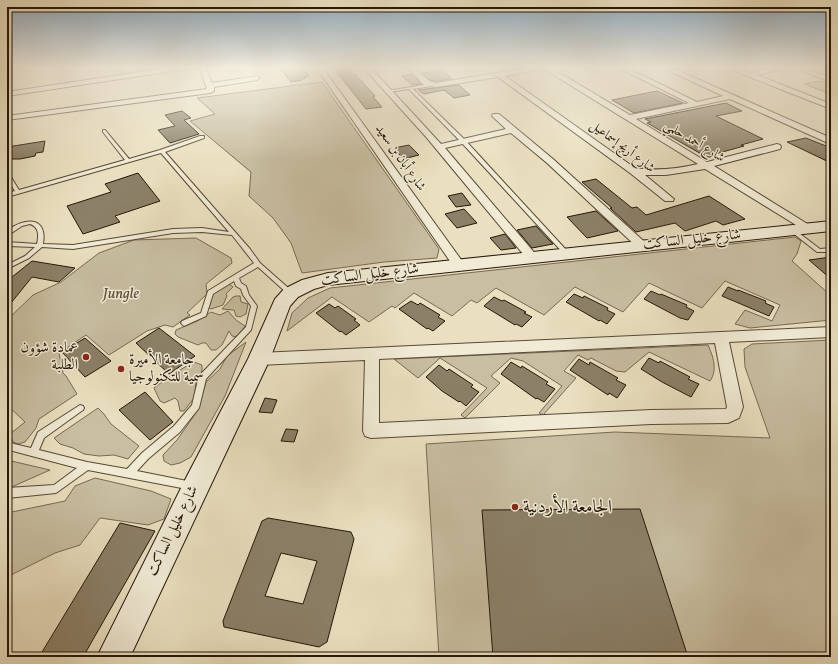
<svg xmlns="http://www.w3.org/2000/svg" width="838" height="664" font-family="Vollkorn,Amiri,serif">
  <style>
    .green { fill: #c8bea1; stroke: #766a54 }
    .building { fill: #8b8068; stroke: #241708; fill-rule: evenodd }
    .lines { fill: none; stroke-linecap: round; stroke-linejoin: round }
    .lane-casing { stroke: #564936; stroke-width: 2 }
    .street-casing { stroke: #564936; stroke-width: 2 }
    .secondary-casing { stroke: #241708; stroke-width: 2 }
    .lane { fill: #f1ebd6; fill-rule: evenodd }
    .street { fill: #f1ebd6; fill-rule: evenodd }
    .secondary { fill: #f1ebd6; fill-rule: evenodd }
    .poi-dot { fill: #8f2418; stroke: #f1ebd6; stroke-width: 1.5 }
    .labels { text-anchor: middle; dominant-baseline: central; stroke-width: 3; stroke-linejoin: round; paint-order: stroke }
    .far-street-label { font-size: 13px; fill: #241708; stroke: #f1ebd6 }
    .street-label { font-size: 15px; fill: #241708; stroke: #f1ebd6 }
    .park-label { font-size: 15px; font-style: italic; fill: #554936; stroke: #f1ebd6 }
    .poi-label { font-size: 15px; fill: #241708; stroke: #f1ebd6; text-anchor: end }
    .near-poi-label { font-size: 18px; fill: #241708; stroke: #f1ebd6; text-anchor: start }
  </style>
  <rect width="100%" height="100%" fill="#eae0c0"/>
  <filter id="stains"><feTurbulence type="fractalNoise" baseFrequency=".005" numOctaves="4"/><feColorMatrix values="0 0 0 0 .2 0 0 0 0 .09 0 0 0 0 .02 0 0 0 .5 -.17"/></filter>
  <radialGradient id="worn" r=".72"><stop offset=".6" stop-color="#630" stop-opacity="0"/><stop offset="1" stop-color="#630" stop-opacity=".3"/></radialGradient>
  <path class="green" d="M820,81L831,85V94L804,84Z
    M322,82L439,249L437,258L384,262L302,273L291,243L273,218L249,196L251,172L190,121L215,114L197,98Z
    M795,237L801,241L797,254L792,261L828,293L831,292V320L750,328L735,324L745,310L772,321L780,305L725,281L702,308L649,283L623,312L575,287L544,315L496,288L477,303L471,300L452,316L414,293L395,308L392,306L369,322L332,297L287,331L292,313L308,298L330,288Z
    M196,238L231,258L232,263L206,284L207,294L187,313L190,315L173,327L165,325L147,331L109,355L86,335L59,353L63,373L66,376L77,394L39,419L36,428L25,442L18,444L13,442L10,434L25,422L7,405V320L33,295L61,282L99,253L134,240Z
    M228,283L233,287L226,294L227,296L223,305L211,309L206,306L204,302L206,299Z
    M236,296H240L241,302L248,304L246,314L240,317L236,316L234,310L222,309L233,297Z
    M228,311L236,320L245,326L238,337L232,336L229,331L222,345L216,350H211L206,343H202L198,345L178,337L175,334L176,330L197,321L211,312L220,315Z
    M831,340V657H439L426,444L615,432L770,438L745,367L744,349L752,344Z
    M246,342L225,396L191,457L180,463L171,465L164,461L163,455L177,440L198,410L206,382L220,369L227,356Z
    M708,345C713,356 718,370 710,381L649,352L625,372L616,371L591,358L588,360L578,355L564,371L576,378L543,415L539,413L562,386L523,361L511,358L491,376L500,383L465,418L461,415L487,388L440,358L418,378L394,359Z
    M194,362L202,365V371L196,383L194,398L184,411H180L178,401L175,398L164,403L160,401L154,388C166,378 181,369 194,362Z
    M98,408L104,414L111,424L139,446L128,459L114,455L99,456L84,454L73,448L60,444L54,438Z
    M7,460L50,470L7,489Z
    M95,478L151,491L171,499L164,519L148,525L100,518L80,545L55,553L11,575L7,574V513L65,501L75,486Z"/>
  <path class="building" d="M279,67H303L309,76L304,77L306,78L301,79L302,80L291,82Z
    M333,67H347L353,74H355L375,96L373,97L382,107L366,109Z
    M442,70L452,79L436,81L430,80L422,73Z
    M412,74L421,84L412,85L402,76Z
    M459,85L470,95L454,98L444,90L424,94L418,90Z
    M657,91L683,103L634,113L612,100Z
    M726,103L742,111L716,116L763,139L741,145L744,146L708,156L703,155L647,123L651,122L645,119Z
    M182,111L191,118L184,120L199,134L170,143L158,130L175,126L165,115Z
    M806,138L831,148V163L787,142Z
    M45,141L43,152L36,153L35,156L20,159H7V147Z
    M409,145L419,155L403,159L394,148Z
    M138,173L160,201L115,216L120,222L83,234L67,206L111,192L105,184Z
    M596,179L632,208L637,207L646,215L709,196L745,219L723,225L716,221L685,231L675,223L636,232L610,208H612L582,182Z
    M462,193L471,205L456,207L448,196Z
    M464,209L477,223L457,228L445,214Z
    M596,211L618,231L587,238L567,217Z
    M536,226L549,240L553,244L532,248L517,230Z
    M505,234L516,248L501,250L490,238Z
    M831,257V279L809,260Z
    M32,261L75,268L59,282L32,277L7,308V281Z
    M728,287L738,291V290L766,301L765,303L774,307L769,316L722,296Z
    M651,291L660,295L661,294L687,305L686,307L694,311L688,320L680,318L644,299Z
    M574,294L583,298L584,296L608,308L607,310L615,314L607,324L600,320L599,321L566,302Z
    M494,297L502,301L504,300L526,312L524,313L532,317L522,327L516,324L515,325L484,306Z
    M411,301L418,305L420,303L440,315L438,317L445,321L433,331L428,328L427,329L399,309Z
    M329,304L335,308L338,306L356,319L354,320L360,325L346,335L341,331L340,332L316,313Z
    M159,328L195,356L169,374L136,343Z
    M85,338L111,361L85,377L62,352Z
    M649,358L659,363L660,361L690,377L688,379L699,384L691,397L662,382L641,369Z
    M579,359L589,365L590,362L618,378L616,380L626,385L617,398L609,393L608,395L570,370Z
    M511,362L521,368L522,366L548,382L546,384L555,389L544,402L537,398L536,399L501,374Z
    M439,365L447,371L449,369L473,385L471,387L479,392L466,406L460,401L459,402L442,391L426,377Z
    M145,392L173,422L150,440L119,410Z
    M265,398L277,400L272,413L259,412Z
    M286,429L298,430L294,442L281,441Z
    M640,509L688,657H493L482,510Z
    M268,518L351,532L354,539L327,642L319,647L224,627L223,621L262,521ZM281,553L317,561L303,604L265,596Z
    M120,523L155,531L83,657H39Z"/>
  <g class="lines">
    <defs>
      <path id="lane" d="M430,84L431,86L413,89L465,140L569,253V255H565L461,142L409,89L389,92L387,91Z
        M103,130H105L129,159L160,150L200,136H204V138L165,152L250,249L260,263L294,293L291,295H289L258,267L239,278L241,283L246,286L249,295L257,306L251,330L206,379L199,408L180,432L148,459L137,471L192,482L195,483L197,486L195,489L192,490L88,470L56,493L7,498V488L54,485L77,468L9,450L7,449V440L14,444L31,448L38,432L80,405L83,406L84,408L83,410L44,438L39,450L87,462L127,469L142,453L174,426L192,405L199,376L246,327L251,306L243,295L241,289L236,286L234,281L213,294L206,316L184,326L181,323L182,321L201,313L208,291L254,263L232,235L202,232L173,233L73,249L42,247L29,258L7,269V265L25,256L35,247L7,246V242L37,244C39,235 39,227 30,224L22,226L7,236V231C23,218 48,215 43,244L73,245L173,229L202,228L229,232L161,153L7,197V193L15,191L7,179V174H9L19,190L125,160L103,132Z
        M791,227L820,249L831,248V252H817L789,230L788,229Z"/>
      <path id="street" d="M7,67H23L7,71Z
        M173,67H190L187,69L7,96V92Z
        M199,67H205L212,83L257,76L260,78L257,80L214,87V91L210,93L7,120V116L207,89Z
        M316,67H322L462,261L464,264L462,267H454Z
        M363,67H370L441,144L506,129L492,116L493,114H499L553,159L648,245L646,248H638L547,163L511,133L445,148L538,257L536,260H528L427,138Z
        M407,67H414L429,81L436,83L533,67H550L630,115L689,103L617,67H625L697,102L723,96L661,67H670L831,138V144L828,143L730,99L636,119L707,162L777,144L780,145L781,147L780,149L714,166L814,228L808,231L804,230L705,169L666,175H645L674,199L673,201H665L630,173L498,77L436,87L424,85ZM544,69L698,164C677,169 657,171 635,168L505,76Z
        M727,67H736L750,73L776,67H789L757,75L831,104V109L747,76Z
        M792,67H801L831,78V82Z
        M831,327V337L729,342L743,407L739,418L728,423L651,424L371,438L365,436L363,431L365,360L259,365L254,363L252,359L254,355L259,353ZM715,343L727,407L726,409L651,410L379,423V359Z"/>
      <path id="secondary" d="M831,221V231L328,285L314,289L298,297L290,306L270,359L130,657H97L186,478L248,359L275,299L284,289L302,280L328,273Z"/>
    </defs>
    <use href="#lane" class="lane-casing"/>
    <use href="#street" class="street-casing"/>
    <use href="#secondary" class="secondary-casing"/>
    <use href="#lane" class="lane"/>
    <use href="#street" class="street"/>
    <use href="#secondary" class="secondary"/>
  </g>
  <linearGradient id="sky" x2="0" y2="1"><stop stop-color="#8eaabf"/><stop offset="0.42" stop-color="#f6f1e3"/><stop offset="1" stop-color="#f6f1e3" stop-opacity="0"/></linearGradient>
  <rect width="838" height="160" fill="url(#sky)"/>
  <g class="poi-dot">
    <circle cx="86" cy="357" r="4"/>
    <circle cx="121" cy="369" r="4"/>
    <circle cx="515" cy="507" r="4"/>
  </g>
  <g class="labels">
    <g class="far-street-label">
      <text transform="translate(694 142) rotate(31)">شارع أحمد حلمي</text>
      <text transform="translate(622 147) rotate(37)">شارع أريج إسماعيل</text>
      <text transform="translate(400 158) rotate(55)">شارع أبان بن سعيد</text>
    </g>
    <g class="street-label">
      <text transform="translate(692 240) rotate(-6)">شارع خليل الساكت</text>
      <text transform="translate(370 275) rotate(-7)">شارع خليل الساكت</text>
      <text transform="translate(173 531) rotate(-64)">شارع خليل الساكت</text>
    </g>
    <g class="park-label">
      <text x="121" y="294">Jungle</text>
    </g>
    <g class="poi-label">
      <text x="78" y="348">عمادة شؤون<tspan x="78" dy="17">الطلبة</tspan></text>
      <text x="129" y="360" text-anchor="start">جامعة الأميرة<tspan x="129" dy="17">سمية للتكنولوجيا</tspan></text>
    </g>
    <g class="near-poi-label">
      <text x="523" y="507">الجامعة الأردنية</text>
    </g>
  </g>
  <rect width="838" height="664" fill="none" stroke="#eae0c0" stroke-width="24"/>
  <rect x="8" y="8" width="822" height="648" fill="none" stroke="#241708" stroke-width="2"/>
  <rect x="12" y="12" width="814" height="640" fill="none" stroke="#241708"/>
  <rect width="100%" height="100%" filter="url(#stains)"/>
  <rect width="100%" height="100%" fill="url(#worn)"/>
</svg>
